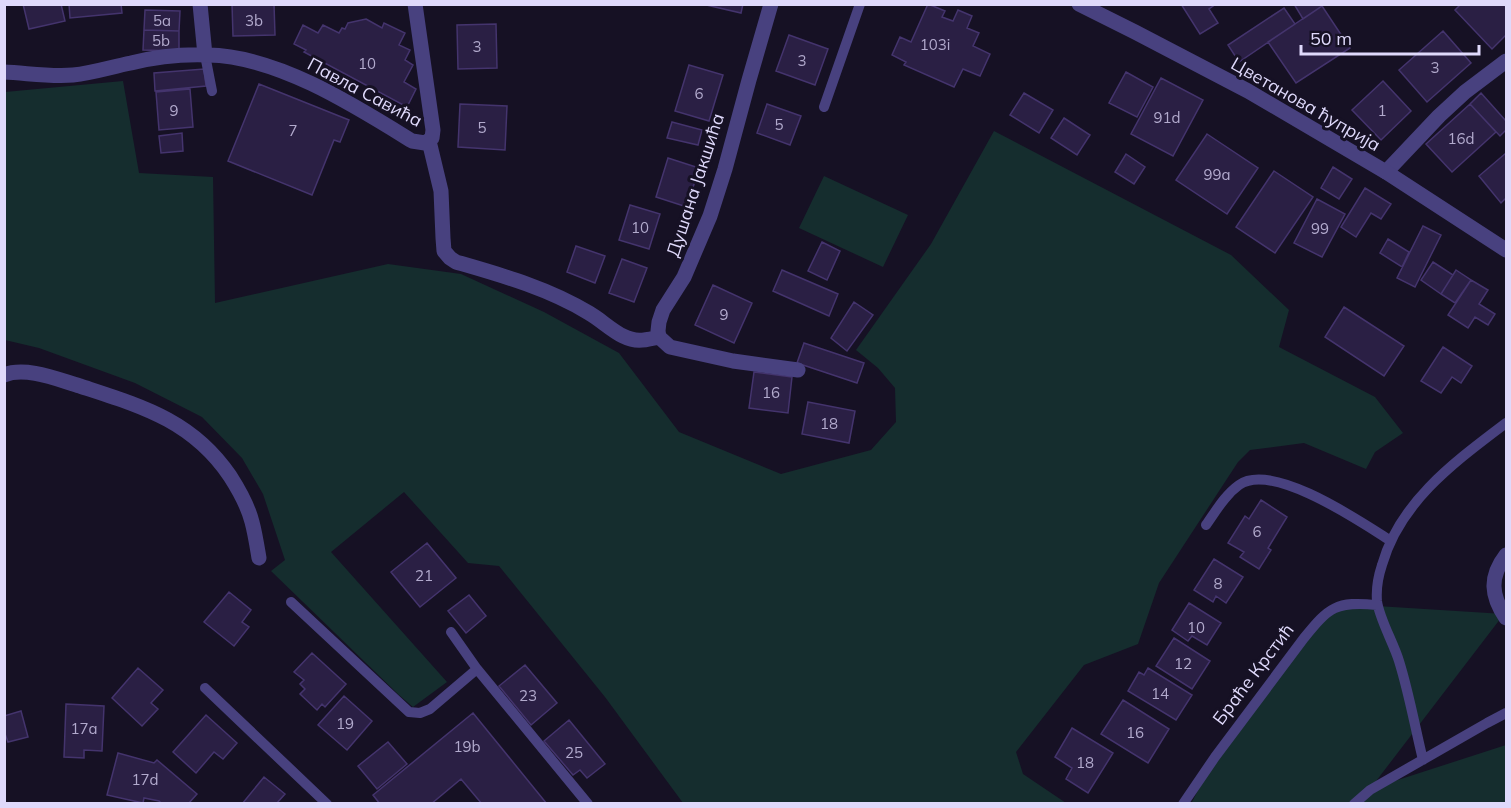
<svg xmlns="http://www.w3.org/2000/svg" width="1511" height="808" font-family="Mulish,sans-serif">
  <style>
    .green { fill: #152d2e }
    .building { fill: #2a1f44; stroke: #44346d; stroke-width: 1.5 }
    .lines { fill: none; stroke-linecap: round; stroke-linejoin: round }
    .service { stroke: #48417f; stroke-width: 10 }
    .minor { stroke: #48417f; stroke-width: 15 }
    .tertiary { stroke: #48417f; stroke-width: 15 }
    .labels { text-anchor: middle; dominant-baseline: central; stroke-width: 6; stroke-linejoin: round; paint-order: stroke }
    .number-label { font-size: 15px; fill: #b2aacd }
    .street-label { font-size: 18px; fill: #dfd9fb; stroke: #161124 }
  </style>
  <rect width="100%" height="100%" fill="#161124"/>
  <path class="green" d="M123,81L139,173L213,177L215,303L388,264L461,274L544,312L619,353L679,432L781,474L871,450L896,422L895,388L878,368L856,350L931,244L994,131L1231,255L1289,310L1279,347L1375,397L1403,433L1375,452L1366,469L1304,443L1250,450L1238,462L1159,583L1138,644L1084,665L1016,752L1023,774L1066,803H683L605,697L499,566L468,563L404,492L331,552L447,682L413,707L399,695L271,571L285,560L263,494L242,458L202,417L135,383L39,348L5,340V92Z
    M824,176L908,215L883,267L799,228Z
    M1345,604L1504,614L1370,789L1506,745V803L1191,804L1215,757L1319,619Z"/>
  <path class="building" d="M23,4H61L65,21L29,29Z
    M69,4H121L122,13L70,18Z
    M232,4H274L275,35L233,36Z
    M702,4H743L741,13Z
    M928,4L945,11L942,17L953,21L958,10L972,16L967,28L979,33L973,46L990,54L980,76L963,69L954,87L904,65L906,62L892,55L900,37L911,42Z
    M1181,4H1216L1209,9L1218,23L1200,34Z
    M1294,4H1325L1303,19Z
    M1461,4H1504L1506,7V35L1492,49L1455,10Z
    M1322,6L1350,48L1296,83L1268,42Z
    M1284,8L1295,24L1239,62L1228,45Z
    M145,10L180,11L179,31L144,30Z
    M366,19L382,28L384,23L405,33L399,45L410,50L405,60L413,65L404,82L416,89L407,107L304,52L306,50L294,44L303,25L318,33L323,25L339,33L342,28L345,29L348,23Z
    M496,24L497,68L458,69L457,25Z
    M144,30L179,31V51L143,50Z
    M1443,31L1471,63L1427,102L1399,70Z
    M789,35L828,49L815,85L776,71Z
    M689,65L723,75L709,121L675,111Z
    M204,69L206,86L155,91L154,73Z
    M1126,72L1153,87L1137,117L1109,103Z
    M1161,78L1203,100L1173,156L1131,134Z
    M1383,81L1411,111L1381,140L1352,110Z
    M259,84L349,120L340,142L334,140L312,195L228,161Z
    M190,89L193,127L159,130L156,92Z
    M1024,93L1053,110L1039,133L1010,115Z
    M1481,93L1506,121V130L1500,136L1470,104Z
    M460,104L507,106L505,150L458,147Z
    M767,104L801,116L790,145L757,133Z
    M1470,104L1496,132L1452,172L1426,144Z
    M1064,118L1090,135L1077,155L1051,138Z
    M672,122L702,130L698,145L667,138Z
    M182,133L183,151L161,153L159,136Z
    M1207,134L1258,168L1227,214L1176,180Z
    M1506,153V198L1501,203L1479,176Z
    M1126,154L1145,167L1134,184L1115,172Z
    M668,158L699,168L687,207L656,197Z
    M1333,167L1352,179L1339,199L1321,188Z
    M1274,171L1313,197L1275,253L1236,227Z
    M1365,188L1391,204L1381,219L1371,213L1356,237L1341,227Z
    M1317,199L1345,214L1322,257L1294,243Z
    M630,205L660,214L649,249L619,240Z
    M1423,226L1441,235L1415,287L1397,278Z
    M1388,239L1409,252L1402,267L1380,253Z
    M822,242L840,251L827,280L808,271Z
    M576,246L605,256L595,283L567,272Z
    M622,259L647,268L634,302L609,293Z
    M1433,262L1453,275L1441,294L1421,280Z
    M782,270L838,294L829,316L773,291Z
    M1456,270L1471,280L1455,303L1441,294Z
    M1471,280L1488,290L1479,304L1495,314L1488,325L1475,317L1468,328L1448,315Z
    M713,285L752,303L734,343L695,325Z
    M854,302L873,315L847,351L831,338Z
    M1344,307L1404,346L1384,376L1325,337Z
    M804,343L864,363L857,383L797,363Z
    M1443,347L1472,366L1461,383L1452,377L1441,393L1421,381Z
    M754,372L792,377L788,413L749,408Z
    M808,402L855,411L849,443L802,434Z
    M1261,500L1287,517L1268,548L1271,550L1259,569L1240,557L1244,552L1228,543L1245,516L1249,519Z
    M427,543L456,578L420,607L391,572Z
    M1214,559L1243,577L1226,603L1216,596L1213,602L1194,590Z
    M229,592L251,610L242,622L249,627L234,646L204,622Z
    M469,595L486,616L466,633L448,611Z
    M1189,603L1221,623L1207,645L1192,636L1188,641L1172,630Z
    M1174,638L1210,661L1192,689L1156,666Z
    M312,653L346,684L325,707L322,704L317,710L300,694L305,689L300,684L304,680L294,672Z
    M525,665L557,703L531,725L499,686Z
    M138,668L163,690L151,703L158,709L142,726L112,698Z
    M1148,668L1192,695L1176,720L1128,691L1139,672L1144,675Z
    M344,696L372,721L347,750L318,725Z
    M1123,700L1169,729L1148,763L1101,734Z
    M66,704L104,706L102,751L84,750V758L64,757Z
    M21,711L28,737L8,742L4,731V716Z
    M473,713L547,804H482L461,779L431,804H380L373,795Z
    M206,715L237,743L223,759L214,752L196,773L173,752Z
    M569,720L605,764L587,778L580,770L573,775L544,741Z
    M1072,728L1113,753L1088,793L1066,779L1072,768L1055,757Z
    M388,742L407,764L377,789L358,766Z
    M118,753L154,763L157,760L197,794L188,804H162L159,801L144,798L143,803L107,795Z
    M264,777L285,794L276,804H242Z"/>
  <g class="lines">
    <path class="service" d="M205,55L212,91
      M824,107L860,4
      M1206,525C1216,511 1225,495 1239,485C1272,461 1361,522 1391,541
      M291,602L409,712L420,713L430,709L477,669
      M451,632L477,669L588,804
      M205,688L327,804
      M1423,760C1415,727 1409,693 1399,661C1394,644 1379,618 1377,601C1376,589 1378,577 1382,565C1400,501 1456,461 1506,423
      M1183,804L1215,757L1304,638C1329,607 1336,601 1377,605
      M1354,804L1370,790L1487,723L1506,713"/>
    <path class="minor" d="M200,4L205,55
      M771,4L749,80L725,169L710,216L684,277L663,310L659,322L658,331L659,337L670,347L733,361L798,370
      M4,72C27,73 50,77 73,75C93,73 111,67 131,63C155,57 183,54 208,55C277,56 354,105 412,141L425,143L432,138L433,130L415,4
      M429,141L441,191L443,238L444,251L450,258L456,262C501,275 548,288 589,313C601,320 611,330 623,336C637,343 645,340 659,337
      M1386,172L1439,116L1465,92L1506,61
      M4,375C26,366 59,380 80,386C141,406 192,420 230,476C239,490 248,506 252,522C255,533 257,546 259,558
      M1506,555C1489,577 1491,596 1506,618"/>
    <path class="tertiary" d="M1079,4L1135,32L1248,91L1386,172L1506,250"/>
  </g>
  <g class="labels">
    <g class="number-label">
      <text x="162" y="20">5a</text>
      <text x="254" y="20">3b</text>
      <text x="161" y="40">5b</text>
      <text x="935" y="44">103i</text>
      <text x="477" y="46">3</text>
      <text x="802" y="60">3</text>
      <text x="367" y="63">10</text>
      <text x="1435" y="67">3</text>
      <text x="699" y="93">6</text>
      <text x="174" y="110">9</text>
      <text x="1382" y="110">1</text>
      <text x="1167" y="117">91d</text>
      <text x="779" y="124">5</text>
      <text x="482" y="127">5</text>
      <text x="293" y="130">7</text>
      <text x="1461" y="138">16d</text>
      <text x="1217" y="174">99a</text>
      <text x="640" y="227">10</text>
      <text x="1320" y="228">99</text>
      <text x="724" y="314">9</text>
      <text x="771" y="392">16</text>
      <text x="829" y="423">18</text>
      <text x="1257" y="531">6</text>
      <text x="424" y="575">21</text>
      <text x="1218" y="583">8</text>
      <text x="1196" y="627">10</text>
      <text x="1183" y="663">12</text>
      <text x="1160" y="693">14</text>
      <text x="528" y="695">23</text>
      <text x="345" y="723">19</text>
      <text x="84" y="728">17a</text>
      <text x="1135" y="732">16</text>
      <text x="467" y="746">19b</text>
      <text x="574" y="752">25</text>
      <text x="1085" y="762">18</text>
      <text x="145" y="779">17d</text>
    </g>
    <g class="street-label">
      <text transform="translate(365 92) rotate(28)">Павла Савића</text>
      <text transform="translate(1306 104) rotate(30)">Цветанова ћуприја</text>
      <text transform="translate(695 185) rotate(-72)">Душана Јакшића</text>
      <text transform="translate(1253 674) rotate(-53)">Браће Крстић</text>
    </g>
  </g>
  <rect width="1511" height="808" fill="none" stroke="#dfd9fb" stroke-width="12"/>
  <path d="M1301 45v9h178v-9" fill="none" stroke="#dfd9fb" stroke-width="3"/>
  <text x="1310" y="45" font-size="18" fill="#dfd9fb" stroke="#161124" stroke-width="4.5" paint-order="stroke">50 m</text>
</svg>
